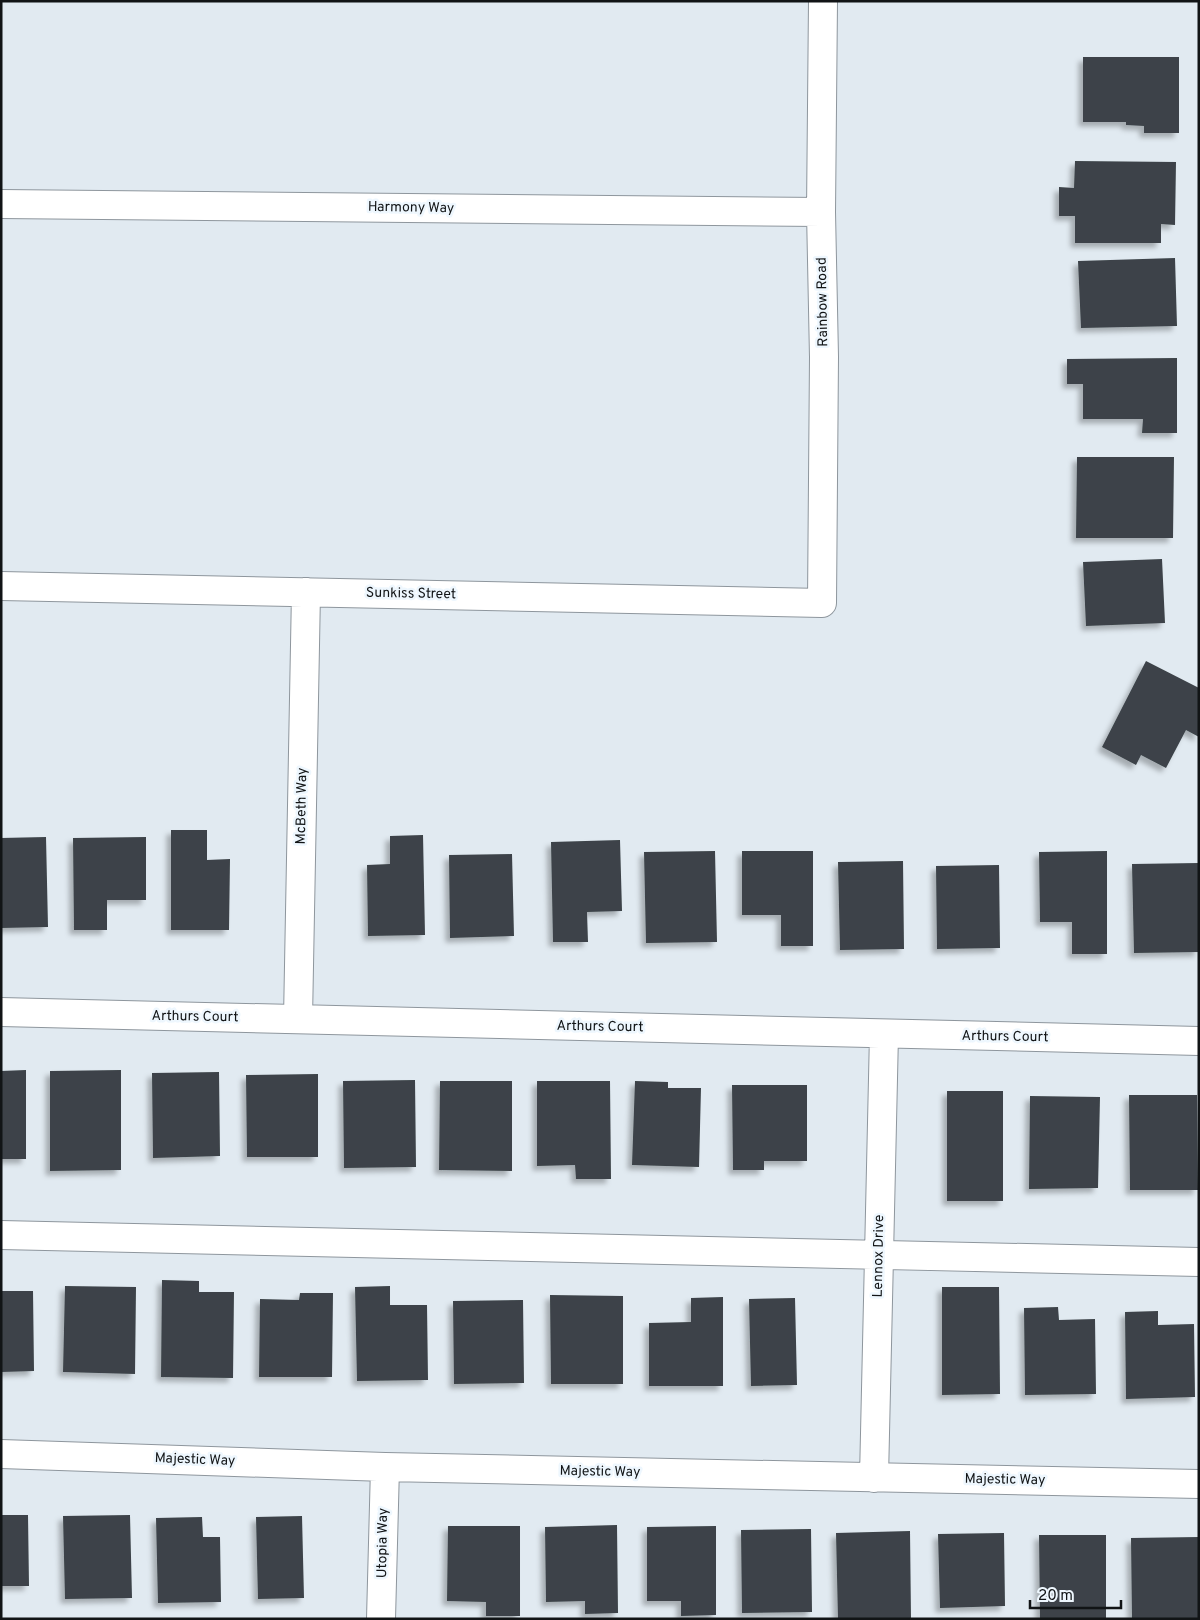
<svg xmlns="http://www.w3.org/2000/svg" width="1200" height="1620" font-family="Overpass,sans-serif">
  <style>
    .building { fill: #3c4348; filter: url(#shadow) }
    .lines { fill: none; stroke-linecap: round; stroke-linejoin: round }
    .minor-casing { stroke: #8e969d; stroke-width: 30 }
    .minor { stroke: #fff; stroke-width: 28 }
    .labels { text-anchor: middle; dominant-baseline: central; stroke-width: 5; stroke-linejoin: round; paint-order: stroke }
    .street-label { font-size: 14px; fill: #111416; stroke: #eef7fe }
  </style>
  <defs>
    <filter id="shadow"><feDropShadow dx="-4.5" dy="4.5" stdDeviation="2.5" flood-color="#0004"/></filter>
  </defs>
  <rect width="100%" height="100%" fill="#e1eaf1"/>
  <path class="building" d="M1083,57H1179V133H1144V126L1126,125V122H1083Z
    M1075,161L1176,162L1175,225L1161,224V243H1075V216H1059V187L1074,188Z
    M1175,258L1177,326L1081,328L1078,261Z
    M1177,358V433H1142L1143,419H1083V384H1067V359Z
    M1077,457H1174L1173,538H1076Z
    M1162,559L1165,623L1086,626L1083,562Z
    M1146,661L1199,688V737L1186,730L1166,768L1141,755L1136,765L1102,747Z
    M171,830H207V860L230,859L229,930H171Z
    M423,835L425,935L368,936L367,865L390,864V836Z
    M46,837L48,927L1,928V838Z
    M146,837V900H107V930H74L73,838Z
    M620,840L622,911L587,912L588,942H553L551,842Z
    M715,851L717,942L646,943L644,852Z
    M742,851H813V946H781V915H742Z
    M1107,851V954H1072V922H1040L1039,852Z
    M512,854L514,936L450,938L449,855Z
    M903,861L904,949L840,950L838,862Z
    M1199,863V952L1134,953L1132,864Z
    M999,865L1000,948L937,949L936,866Z
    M26,1070V1159H1V1071Z
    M121,1070V1170L50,1171V1071Z
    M219,1072L220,1156L153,1158L152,1073Z
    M318,1074V1157H247L246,1075Z
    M415,1080L416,1167L344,1168L343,1081Z
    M440,1081H512V1171L439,1170Z
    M537,1081H610L611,1179H576L575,1165L537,1166Z
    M635,1081L668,1082V1088H701L699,1167L632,1165Z
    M732,1085H807V1161H764V1170H733Z
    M947,1091H1003V1201H947Z
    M1129,1095H1197L1198,1190H1130Z
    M1030,1096L1100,1097L1098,1188L1029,1189Z
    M162,1280L199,1281V1292H234L233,1378L161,1377Z
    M65,1286L136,1287L135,1374L63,1372Z
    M390,1286V1305H427L428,1380L357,1381L355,1287Z
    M942,1287H999L1000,1394L942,1395Z
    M1,1291H33L34,1371L1,1372Z
    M300,1293H333L332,1377H259L260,1299L299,1300Z
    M550,1295L623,1296V1384H551Z
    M723,1297V1386H649V1323L691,1322V1298Z
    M795,1298L797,1385L751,1386L749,1299Z
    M523,1300L524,1383L454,1384L453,1301Z
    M1058,1307L1059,1320L1095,1319L1096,1394L1025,1395L1024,1308Z
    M1158,1311V1325L1194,1324L1195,1397L1126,1399L1125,1312Z
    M1,1515H28L29,1586H1Z
    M130,1515L132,1598L65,1599L63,1516Z
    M302,1516L304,1598L258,1599L256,1517Z
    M202,1517L203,1537H220L221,1602L158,1603L156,1518Z
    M617,1525L618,1613L585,1614V1601L546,1602L545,1527Z
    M448,1526H520V1616H486V1602L447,1601Z
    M716,1526V1615L681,1616V1601H647V1527Z
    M811,1529L812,1612L742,1613L741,1530Z
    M910,1531L911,1619H838L836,1533Z
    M1004,1533L1005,1606L940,1608L938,1534Z
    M1039,1535H1106V1619H1040Z
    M1199,1537V1619H1132L1131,1538Z"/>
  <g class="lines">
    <defs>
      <path id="minor" d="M1,204L821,212
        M1,586L822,603L824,357L821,212L823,1
        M1,1012L1199,1041
        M298,1019L306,592
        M1,1235L1199,1262
        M1,1454L385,1467L1199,1484
        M874,1478L884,1034
        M381,1619L385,1467"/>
    </defs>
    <use href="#minor" class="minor-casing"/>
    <use href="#minor" class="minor"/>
  </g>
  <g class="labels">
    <g class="street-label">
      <text transform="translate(411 208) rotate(1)">Harmony Way</text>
      <text transform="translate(823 302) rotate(-91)">Rainbow Road</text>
      <text transform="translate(411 594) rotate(1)">Sunkiss Street</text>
      <text transform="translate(302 806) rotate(-89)">McBeth Way</text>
      <text transform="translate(195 1017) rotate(1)">Arthurs Court</text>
      <text transform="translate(600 1027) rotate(1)">Arthurs Court</text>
      <text transform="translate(1005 1037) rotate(1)">Arthurs Court</text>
      <text transform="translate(879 1256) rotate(-89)">Lennox Drive</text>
      <text transform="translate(195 1460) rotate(2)">Majestic Way</text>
      <text transform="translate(600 1472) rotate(1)">Majestic Way</text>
      <text transform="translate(1005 1480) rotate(1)">Majestic Way</text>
      <text transform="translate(383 1543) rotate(-89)">Utopia Way</text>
    </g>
  </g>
  <rect width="1200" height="1620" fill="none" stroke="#111416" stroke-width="5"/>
  <path d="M1030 1600v8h91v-8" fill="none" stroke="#111416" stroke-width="2.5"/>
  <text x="1038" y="1600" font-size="15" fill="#111416" stroke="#eef7fe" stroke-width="4" paint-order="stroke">20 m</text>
</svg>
